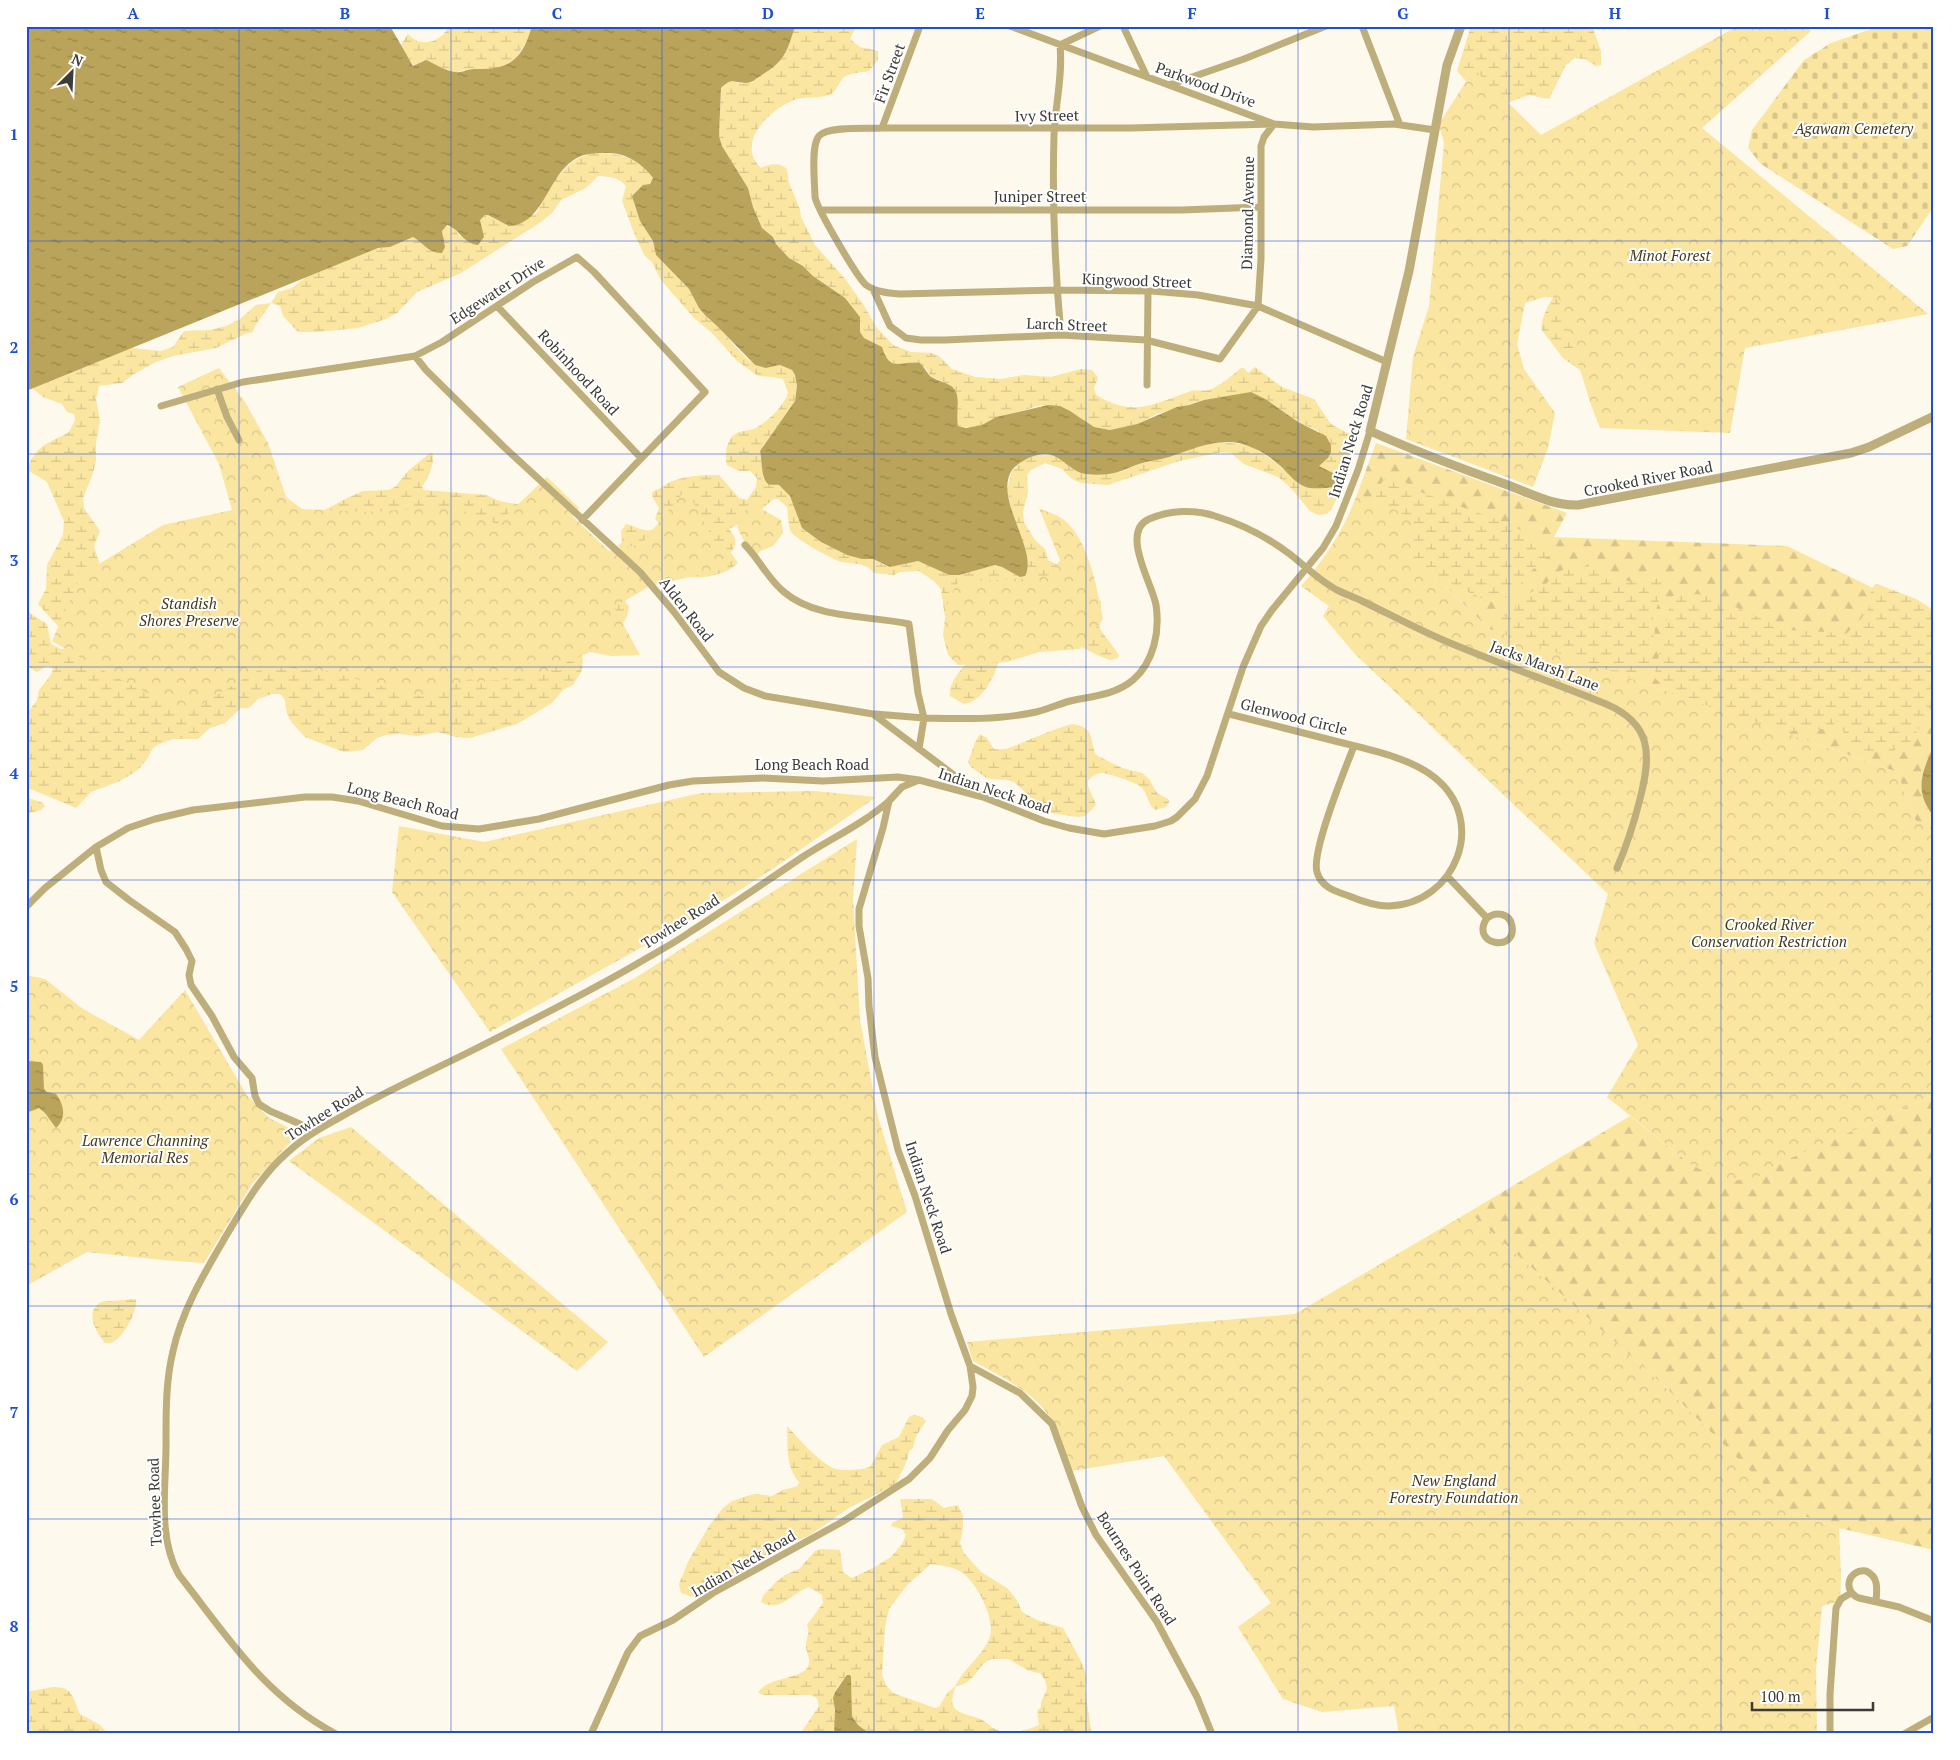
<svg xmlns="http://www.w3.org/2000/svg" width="1960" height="1760" font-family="'PT Serif',serif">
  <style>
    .forest { fill: url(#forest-firs) }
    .wetland { fill: url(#wetland-marsh); fill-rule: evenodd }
    .cemetery { fill: url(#cemetery-stones) }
    .park { fill: url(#park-crowns) }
    .water { fill: url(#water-ripples) }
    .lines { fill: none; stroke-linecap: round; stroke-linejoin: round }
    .minor { stroke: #bdae7b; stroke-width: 7 }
    .tertiary { stroke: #bdae7b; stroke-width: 9 }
    .grid { fill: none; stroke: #1d4ed8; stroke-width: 1; stroke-opacity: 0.55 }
    .labels { text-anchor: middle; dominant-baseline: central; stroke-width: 4; stroke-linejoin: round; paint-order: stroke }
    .street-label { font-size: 15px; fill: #3c3b36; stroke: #fff }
    .park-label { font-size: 15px; font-style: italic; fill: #453b1b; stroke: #fff }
    .neatline { fill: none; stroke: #1d4ed8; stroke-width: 2 }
    .grid-label { font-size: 16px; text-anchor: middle; font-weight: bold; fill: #1d4ed8 }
  </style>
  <defs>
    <pattern id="forest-firs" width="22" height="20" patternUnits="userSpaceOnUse" patternTransform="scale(1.25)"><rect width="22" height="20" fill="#fae5a1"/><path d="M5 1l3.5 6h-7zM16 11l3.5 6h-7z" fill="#d7c58b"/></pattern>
    <pattern id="wetland-marsh" width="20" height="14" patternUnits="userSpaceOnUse" patternTransform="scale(1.25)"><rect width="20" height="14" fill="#fae5a1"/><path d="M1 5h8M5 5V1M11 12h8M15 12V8" fill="none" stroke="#d7c58b"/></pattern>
    <pattern id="cemetery-stones" width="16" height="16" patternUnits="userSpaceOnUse" patternTransform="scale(1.25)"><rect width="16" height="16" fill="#fae5a1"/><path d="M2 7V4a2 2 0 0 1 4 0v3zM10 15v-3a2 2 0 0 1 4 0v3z" fill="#d7c58b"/></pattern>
    <pattern id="park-crowns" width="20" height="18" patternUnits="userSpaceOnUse" patternTransform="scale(1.25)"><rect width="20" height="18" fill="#fae5a1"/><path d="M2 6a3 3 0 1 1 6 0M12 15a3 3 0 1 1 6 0" fill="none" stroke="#d7c58b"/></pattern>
    <pattern id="water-ripples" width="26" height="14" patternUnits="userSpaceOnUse" patternTransform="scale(1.25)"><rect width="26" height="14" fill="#baa45b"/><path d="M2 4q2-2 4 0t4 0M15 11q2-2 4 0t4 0" fill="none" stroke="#98874c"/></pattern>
  </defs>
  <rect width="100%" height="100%" fill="#fdf9ec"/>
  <path class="forest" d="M1376,443L1567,513L1554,537L1787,546L1871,587L1934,622V831L1915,820L1897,772L1489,629L1356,497Z
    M1934,1095V1550L1839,1528L1792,1512L1661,1383L1469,1212L1630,1116L1689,1163L1760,1176L1786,1160Z"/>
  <path class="wetland" d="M449,26H532L531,34L516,58L502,67L489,70L470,69L455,72L422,61L414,66L400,46L408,34C422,49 441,42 449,26Z
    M795,26H856L850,39L860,47L878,51V60L869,71C861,73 850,72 843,78C839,83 836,91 831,94C821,99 807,96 797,99C771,107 734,143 761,168C771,164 778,162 787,169L789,183L800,209L801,217L815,245L846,280L863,304L877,328L893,345L911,352L932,353L939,356L952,369L975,377L1001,379L1024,375L1051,377L1081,369L1092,370L1098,378L1094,388L1096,395C1134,418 1153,404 1191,391C1197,389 1203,392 1209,390C1220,386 1233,375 1241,368H1244L1248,373L1255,367L1282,387L1314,399L1331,424L1356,438C1356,452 1346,465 1343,478L1318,466L1328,458L1319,431L1298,422L1267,400L1218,398L1204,400L1157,414L1137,424L1110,430L1094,427L1085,423L1080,417L1042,405L991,419C984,428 968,428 958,426L956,414L957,409L944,382L930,376L926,368L915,362L897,365L889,361L885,357L881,347L864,338L860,332V317L845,298L813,276L803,266L789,258L776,244L773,237L762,228L753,207L748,188L722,146L719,136L721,88C735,75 733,85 746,83C750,82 756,77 760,75C785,62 787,52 795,26Z
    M1471,26C1475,26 1481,26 1485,26C1495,28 1499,33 1510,26H1592L1601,51V65L1596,66L1585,59L1575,58L1566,65L1549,99L1529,95L1507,103L1467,82L1457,71Z
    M593,153C618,153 637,156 653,178L650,184L646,185L640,221L653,241L656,255L689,289L699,308L705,315L718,327L746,358L755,365L766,368L780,365L792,370L795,375L797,386L795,401L760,451L762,468L767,483L779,485L787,492L795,506L802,528L821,542L847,555L873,559L884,565L918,561L949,575L995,565L1002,567L1020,577L1024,546L1013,517L1007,489L1012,471L1023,460L1037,455H1053L1064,460L1071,467L1121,472L1136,465L1168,457L1207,443L1223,442L1247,445L1255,448L1279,465L1282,469L1343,486L1331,510L1326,514L1318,515L1310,511L1290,487L1278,477L1244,464L1231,453L1222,452L1179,461L1108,485L1081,483L1072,479L1062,469L1045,463L1031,470L1027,475L1028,492L1023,512L1024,522L1035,540L1045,549L1048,560L1060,566L1101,601L1100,629L1119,655L1118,658L1110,660L1099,656L1074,643L999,662C993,678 983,701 964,704L950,696C948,683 961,670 968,661L951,622L945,617L941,589L934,581L919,571L900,572L894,575L874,573C866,561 851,565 839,561C830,558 793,538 790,530C788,523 788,514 787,507L778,499H774L749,519L729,529C736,538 738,542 731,553L738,563C729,573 705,579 692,577C681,575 635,559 626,553C623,551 621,548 618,546L622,542L621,531L626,524C637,526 651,538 659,523L655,519L659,508L653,498L652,493C655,489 658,490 662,487C677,476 700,475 719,475L739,498L747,500L756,487L757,478L750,471H739L727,465C724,455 727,437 737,433C743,430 750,431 756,428C768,421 784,406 788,393L783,379L773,377L758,376L737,361L713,334L694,318L661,280L652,262L645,256L636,238L622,201L626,186C617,176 610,177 598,176L586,188L561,200L553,212L541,222L461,273L417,292L397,313L386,319L358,328L317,332H298L283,316L280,306L271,303L255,326L253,332L245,334L216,348L173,356L156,362L134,374L122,383L99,386L96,399L100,421L96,443V461L92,476L83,498L84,508L100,531L94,546L102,572L323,511L345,499L363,491L388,490L395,487L408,471L430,453L433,454C434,466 428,478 422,487L424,490L487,495C500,503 510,503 524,505L624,589L626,603L629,606C629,629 600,642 582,654L583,662L581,672L573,685L563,690L552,703L517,724L470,738L456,737L438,732L417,736L401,734L385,735L377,738L363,750L344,752L305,737L292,723L287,714L285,700L280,694H272L258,699L249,708H241L225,723L210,728L198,739H173L157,745L152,749L148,758L138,770L120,781L91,792L76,808L26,787V715L37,700L39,690L50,676L53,670L51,667L46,666L37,672L26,665V608L31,614L47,624L51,644L61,649H65L59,627L38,604L46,589L47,565L63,535L64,521L47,482L29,471L28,468C36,444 50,443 69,432L75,420L74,414L67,412L62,404L43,397L30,386L112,346L161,351L173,347L184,331L210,330L226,326L240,319L256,305L271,303L278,292L292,288L317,268L373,249L390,247L413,237L430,250L445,247L442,231L445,226L453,227L460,237L485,215H488L498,221L536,214C549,189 563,159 593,153Z
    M1570,278L1591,378L1563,358L1541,329C1543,309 1555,292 1570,278Z
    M1395,476L1423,493L1512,525L1547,546L1552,551V553L1529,573L1513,594L1501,600L1487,601L1450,583L1445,585L1443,591L1426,588L1368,503L1375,494L1384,479Z
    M1593,566C1606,574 1636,587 1650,582L1655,571L1662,574L1665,581L1653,620L1655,632L1652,641L1651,666L1646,673L1637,675L1621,671L1595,669L1506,643L1498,624L1502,617L1515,609L1517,602L1521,598L1546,584L1558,572L1567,568Z
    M1877,584L1916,599L1930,608H1934V698L1922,724L1910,742L1891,752H1873L1863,750L1846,740L1841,723L1838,721L1835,722L1832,727L1827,729H1804L1772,735L1665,691L1663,686L1654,677L1672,596L1698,594L1706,596L1726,603L1788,630L1827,632L1843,635L1847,633L1867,612L1872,599L1871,591L1874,585Z
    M1072,724C1096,727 1089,741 1096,755L1122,768L1142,773L1149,779L1157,793L1168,799L1169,802L1166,807L1155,810C1148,805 1148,794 1141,787C1137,783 1106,772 1101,773C1095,774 1091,777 1088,781V786L1096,805L1085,816L1078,817L1050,813L1043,809L1014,782L1008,780L988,779L971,767L968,762L975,742L980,734L987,738L994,749C1008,751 1018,744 1031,739C1045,733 1058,728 1072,724Z
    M26,797L43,803L45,806L41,810L26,814Z
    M136,1299C138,1310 124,1337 113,1342C111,1343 108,1343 105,1343C96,1332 84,1312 101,1302Z
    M914,1415L922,1417L926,1421L916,1436L913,1448L909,1451C908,1463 900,1473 896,1484L849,1508L810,1535L780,1549L707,1593L696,1598L681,1593L679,1584L688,1562L709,1526L723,1508L732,1501L747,1496L756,1494L772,1496L783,1490L798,1486L799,1482C785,1466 788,1445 787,1426C800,1440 814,1457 831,1467C839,1472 861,1470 870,1467L882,1445L899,1437L909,1417Z
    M900,1499H932L944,1508L958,1505L963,1516V1528L960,1543L964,1553L981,1572L1007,1588L1017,1600L1022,1612L1037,1620L1063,1628L1082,1663L1087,1678L1085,1687L1087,1703L1091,1729L1090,1734H1066L1061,1729L1059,1734H870L858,1725L852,1716L851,1677C832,1686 833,1695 835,1713C836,1720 834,1727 834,1734H800L819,1706L817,1698L810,1695H764L758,1693C766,1676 808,1680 809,1663C810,1657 806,1652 806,1647C805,1639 811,1634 807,1625L823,1603L822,1595L809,1587C792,1593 780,1613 761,1602L763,1596L775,1583L785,1575L799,1569L815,1551L821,1549L840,1550L843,1572L852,1578L873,1568L891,1557L902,1544L906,1535L902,1529L891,1526L893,1522L902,1519L903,1515ZM931,1564C943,1566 954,1566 964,1574C978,1585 997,1622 989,1639C983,1655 959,1674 956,1686L948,1692L939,1707L935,1708L893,1693L886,1685L882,1675L885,1627L889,1609L908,1584ZM992,1659H1008L1029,1671L1040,1673L1045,1680L1047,1689L1041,1702V1707L1037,1711L1039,1725C1025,1731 1008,1736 993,1728C989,1725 985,1721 980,1719C963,1712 944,1714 956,1686C977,1683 977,1663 992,1659Z
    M53,1687C74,1686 73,1700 80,1714L100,1725L108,1734H26V1692Z"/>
  <path class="cemetery" d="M1880,26H1934V206L1907,246L1893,249L1761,164L1748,148L1752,130L1804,60L1831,43Z"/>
  <path class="park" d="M1738,26H1805L1811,31L1702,128L1928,314L1745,348L1730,433L1600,428L1591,405L1558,298L1545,297L1525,303L1517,344L1524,369L1555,413L1548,448L1533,487L1406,439L1413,357L1429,306L1444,143L1439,124L1474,69L1541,135Z
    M219,368L245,402L268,443L286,497L302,509L367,512L454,507L497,524L547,477L579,508L572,516L609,551L641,544L686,489L729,568L650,586L614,607L640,655L611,656L590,652L534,677L475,682L471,679L420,696L326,671L265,666L187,713L100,669L52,641L81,575L163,525L232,510L219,464L178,387Z
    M1356,497C1368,499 1408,512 1413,523C1419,538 1398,572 1430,571L1489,629L1897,772L1915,820L1934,831V1095L1786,1160L1760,1176L1724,1183L1689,1163L1607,1097L1638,1045L1594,943L1608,894L1354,653L1323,616L1329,606L1301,586C1325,559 1343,531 1356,497Z
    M750,502L781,520L783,533L773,546L760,551L756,556L745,543L737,527Z
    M1039,508C1046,512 1057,514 1064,520C1089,540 1097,589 1103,619L1080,649L1039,652L1007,662L958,665L948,655L943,635L947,602L958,582L1034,578L1050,575L1060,560Z
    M814,791L876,797L774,868L710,909L490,1032L392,892L399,826L484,842L701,793Z
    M857,839L853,899L860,1020L878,1117L907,1212L704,1357L501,1049L635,978Z
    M26,975L45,979L83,1009L139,1040L185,990L246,1094L269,1118L299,1133L252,1184L204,1263L163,1260L87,1252L26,1286Z
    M351,1127L608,1342L577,1371L289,1161L319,1138Z
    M1469,1212L1661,1383L1792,1512L1839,1528L1841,1578L1840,1601L1822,1606L1816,1670L1817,1734H1399L1394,1706L1322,1712L1283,1699L1238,1627L1271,1603L1164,1456L1071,1471C1064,1453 1059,1431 1049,1416C1032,1390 999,1376 973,1361L967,1342L1295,1314Z"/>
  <path class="water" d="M26,26H390L413,66L426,60C435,64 446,71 455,72C462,73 467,69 474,69C510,70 522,60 532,26H795C787,53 784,62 760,76C756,79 751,83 746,83C732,83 733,77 721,88L719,136L722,146L748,188L753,207L762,228L773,237L776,244L789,258L803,266L813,276L845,298L860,317V332L864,338L882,347C890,374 901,360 920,363C924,367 926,371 929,375C937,383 954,381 957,395C959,406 956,414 958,426L966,428L982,425L996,417L1048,405L1060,406L1070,411L1094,427L1110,430L1137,424L1177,407L1189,405L1204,400L1251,392L1267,400L1298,422L1326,436L1331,445V452L1328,458L1319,466L1343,478L1344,485C1335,487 1322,489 1311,488C1297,487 1288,472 1278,464C1271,458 1262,451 1253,448C1224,434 1197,448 1169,457C1159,460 1147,461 1136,465C1126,469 1118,473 1108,474C1101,475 1088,475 1081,473C1061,464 1056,447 1031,457C1024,460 1017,464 1012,470C993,499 1039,550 1025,576L1020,577L1002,567L995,565L959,575H949L918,561L890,567L873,559H862L847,555L821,542L802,528L790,496L779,485C776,484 770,486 767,483C761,476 762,460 760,451L795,401L797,386L795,375L792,370L780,365L766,368L755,365L718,327L705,315L699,308L689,289L656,255L653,241L640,221L632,196L643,185L650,184L653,178C643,164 625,152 607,153C597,153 586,153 577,158C547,174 545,224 509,226L488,215H485L480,220L484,237L478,245C462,243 460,229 447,225L442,231L445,247L442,253C430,254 423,243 413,237L390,247L378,248L26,391Z
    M1934,747V816C1914,793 1921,772 1934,747Z
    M26,1061L41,1062L43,1065L44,1089L47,1092L56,1094C64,1105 67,1118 56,1128L45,1113L39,1108L26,1113Z
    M847,1675H850L851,1677L852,1716L858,1725L870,1734H834L835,1710L833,1698L835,1692Z"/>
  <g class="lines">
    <path class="minor" d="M1010,26L1274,124L1313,127L1394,124L1435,130
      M1123,26L1147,77
      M1362,26L1400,125
      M1169,85L1244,59L1326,26
      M1274,124L1131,128H882C869,129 830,126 820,135C810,143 815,184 815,197C817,209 857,277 866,285C876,292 888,293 900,294L1057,290L1152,291L1198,295L1258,306L1387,362
      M882,128L920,26
      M821,210H1182L1260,207
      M873,289L890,326L906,338L921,340H945L1061,335L1146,340L1220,359L1258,306L1261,259V146L1264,137L1274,124
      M497,306L641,458
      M1061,335C1055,269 1052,202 1054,136C1055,106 1063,76 1060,45L1100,26
      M415,356L426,370L504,447L640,572L674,612L719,672L744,688L765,696L873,714L979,794
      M1147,385L1148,291
      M217,389L227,417L239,440
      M161,406L243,382L415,356L442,342L533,282L577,257L594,272L705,392L582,520
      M745,545C759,559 768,579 784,592C817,620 869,615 909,624L918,693L924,718L875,714
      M1229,714C1264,723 1300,732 1335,741C1366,749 1409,757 1434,777C1489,820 1456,904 1389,906C1376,906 1361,901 1349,896C1335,891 1321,887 1317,872C1311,852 1345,769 1354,746
      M919,749L924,718C961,719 1000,720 1036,712C1048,709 1059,704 1070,701C1093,696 1115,695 1133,680C1154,662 1160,631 1156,605C1152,583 1120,532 1149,519C1170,510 1194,509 1215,516C1241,524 1269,538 1291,555C1306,567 1320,581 1337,590C1345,594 1354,597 1362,601C1389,614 1415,628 1443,640C1497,663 1552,682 1606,704C1653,724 1651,756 1640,799C1634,823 1627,845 1617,868
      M96,847L101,870L106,882L129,900L175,932L186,949L192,961L189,975L191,985L212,1016L234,1057L252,1078L255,1096L259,1104L270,1111L316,1131
      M1448,877L1487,918C1469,945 1517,953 1512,926C1510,913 1496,911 1487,918
      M26,907L45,888L96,847L128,828L155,819L193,810L305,797H332L358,801L442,826L479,829L539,819L669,785L693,781L763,778L823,781L898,777L919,780
      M970,1366L1020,1393L1052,1424L1082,1507L1096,1535L1157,1622L1197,1697L1212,1734
      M1876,1601C1877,1589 1879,1577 1866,1571C1848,1569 1842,1591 1859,1598L1899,1607L1934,1621
      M336,1734C262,1694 229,1638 179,1575C156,1535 167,1482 166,1438C166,1409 166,1380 173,1351C182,1310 205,1272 226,1236C244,1206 261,1175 288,1152C305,1136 326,1125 346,1114C390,1089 436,1069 481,1046C533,1020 585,994 635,965C653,954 673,944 690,932C727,908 764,883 801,858C830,839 863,824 889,801
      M591,1734L628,1652L640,1636L673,1620L713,1593L842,1522L909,1479L930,1458L948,1430L965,1410L972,1396L973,1387L970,1366L951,1314L915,1196L898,1150L875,1057L869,1006L868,978L859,926V909L883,828L889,801L902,787L919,780L983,797L1044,821L1069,828L1104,834L1155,826L1171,821L1177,817L1195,799L1207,776L1243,667L1261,626L1272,610L1323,548L1336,526L1358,470L1370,431
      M1830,1734V1694L1836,1608L1841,1599L1851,1593
      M1904,1734L1934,1717"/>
    <path class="tertiary" d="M1461,26L1447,65L1409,271L1370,431C1415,451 1460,468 1505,484C1530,493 1552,506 1578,505L1851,453L1869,447L1934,416"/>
  </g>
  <path class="grid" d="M239,26V1734M451,26V1734M662,26V1734M874,26V1734M1086,26V1734M1298,26V1734M1509,26V1734M1721,26V1734M26,241H1934M26,454H1934M26,667H1934M26,880H1934M26,1093H1934M26,1306H1934M26,1519H1934"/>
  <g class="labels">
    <g class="street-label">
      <text transform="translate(889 73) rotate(-70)">Fir Street</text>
      <text transform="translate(1206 84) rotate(20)">Parkwood Drive</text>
      <text transform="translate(1047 115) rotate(-1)">Ivy Street</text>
      <text x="1040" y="196">Juniper Street</text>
      <text transform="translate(1247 213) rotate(-89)">Diamond Avenue</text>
      <text transform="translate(1137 280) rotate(2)">Kingwood Street</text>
      <text transform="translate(497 290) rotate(-33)">Edgewater Drive</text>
      <text transform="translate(1067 324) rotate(2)">Larch Street</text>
      <text transform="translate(579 372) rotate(47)">Robinhood Road</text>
      <text transform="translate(1350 441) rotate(-73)">Indian Neck Road</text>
      <text transform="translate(1648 478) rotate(-11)">Crooked River Road</text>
      <text transform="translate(687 609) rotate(52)">Alden Road</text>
      <text transform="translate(1545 665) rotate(21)">Jacks Marsh Lane</text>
      <text transform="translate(1294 716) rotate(14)">Glenwood Circle</text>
      <text x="812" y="764">Long Beach Road</text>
      <text transform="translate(995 790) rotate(18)">Indian Neck Road</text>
      <text transform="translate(403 800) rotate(14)">Long Beach Road</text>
      <text transform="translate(680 921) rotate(-32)">Towhee Road</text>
      <text transform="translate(324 1113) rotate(-32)">Towhee Road</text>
      <text transform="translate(929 1197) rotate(72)">Indian Neck Road</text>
      <text transform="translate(154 1502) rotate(-92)">Towhee Road</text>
      <text transform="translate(743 1563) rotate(-30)">Indian Neck Road</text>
      <text transform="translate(1137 1568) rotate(57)">Bournes Point Road</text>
    </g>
    <g class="park-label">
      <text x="1854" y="128">Agawam Cemetery</text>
      <text x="1670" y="255">Minot Forest</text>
      <text x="189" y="603">Standish<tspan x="189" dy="17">Shores Preserve</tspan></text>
      <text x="1769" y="924">Crooked River<tspan x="1769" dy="17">Conservation Restriction</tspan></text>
      <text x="145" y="1140">Lawrence Channing<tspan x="145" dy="17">Memorial Res</tspan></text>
      <text x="1454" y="1480">New England<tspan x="1454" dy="17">Forestry Foundation</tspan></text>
    </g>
  </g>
  <rect width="1960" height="1760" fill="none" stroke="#ffffff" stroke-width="55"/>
  <g transform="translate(72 72) rotate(24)" stroke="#ffffff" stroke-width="4" paint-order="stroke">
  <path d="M0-4L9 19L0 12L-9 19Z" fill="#3c3b36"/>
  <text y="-8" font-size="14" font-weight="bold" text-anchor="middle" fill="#3c3b36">N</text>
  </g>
  <path d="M1752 1702v8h121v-8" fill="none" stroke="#3c3b36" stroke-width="2.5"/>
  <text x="1760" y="1702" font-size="15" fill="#3c3b36" stroke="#ffffff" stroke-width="4" paint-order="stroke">100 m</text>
  <rect x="28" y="28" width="1904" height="1704" class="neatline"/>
  <g class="grid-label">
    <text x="133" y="19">A</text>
    <text x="345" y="19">B</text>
    <text x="557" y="19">C</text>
    <text x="768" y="19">D</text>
    <text x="980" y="19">E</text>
    <text x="1192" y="19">F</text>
    <text x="1403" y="19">G</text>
    <text x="1615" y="19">H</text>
    <text x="1827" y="19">I</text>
    <text x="14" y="140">1</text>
    <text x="14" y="353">2</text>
    <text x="14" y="566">3</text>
    <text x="14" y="779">4</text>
    <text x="14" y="992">5</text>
    <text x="14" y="1205">6</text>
    <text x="14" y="1418">7</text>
    <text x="14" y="1632">8</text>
  </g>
</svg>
